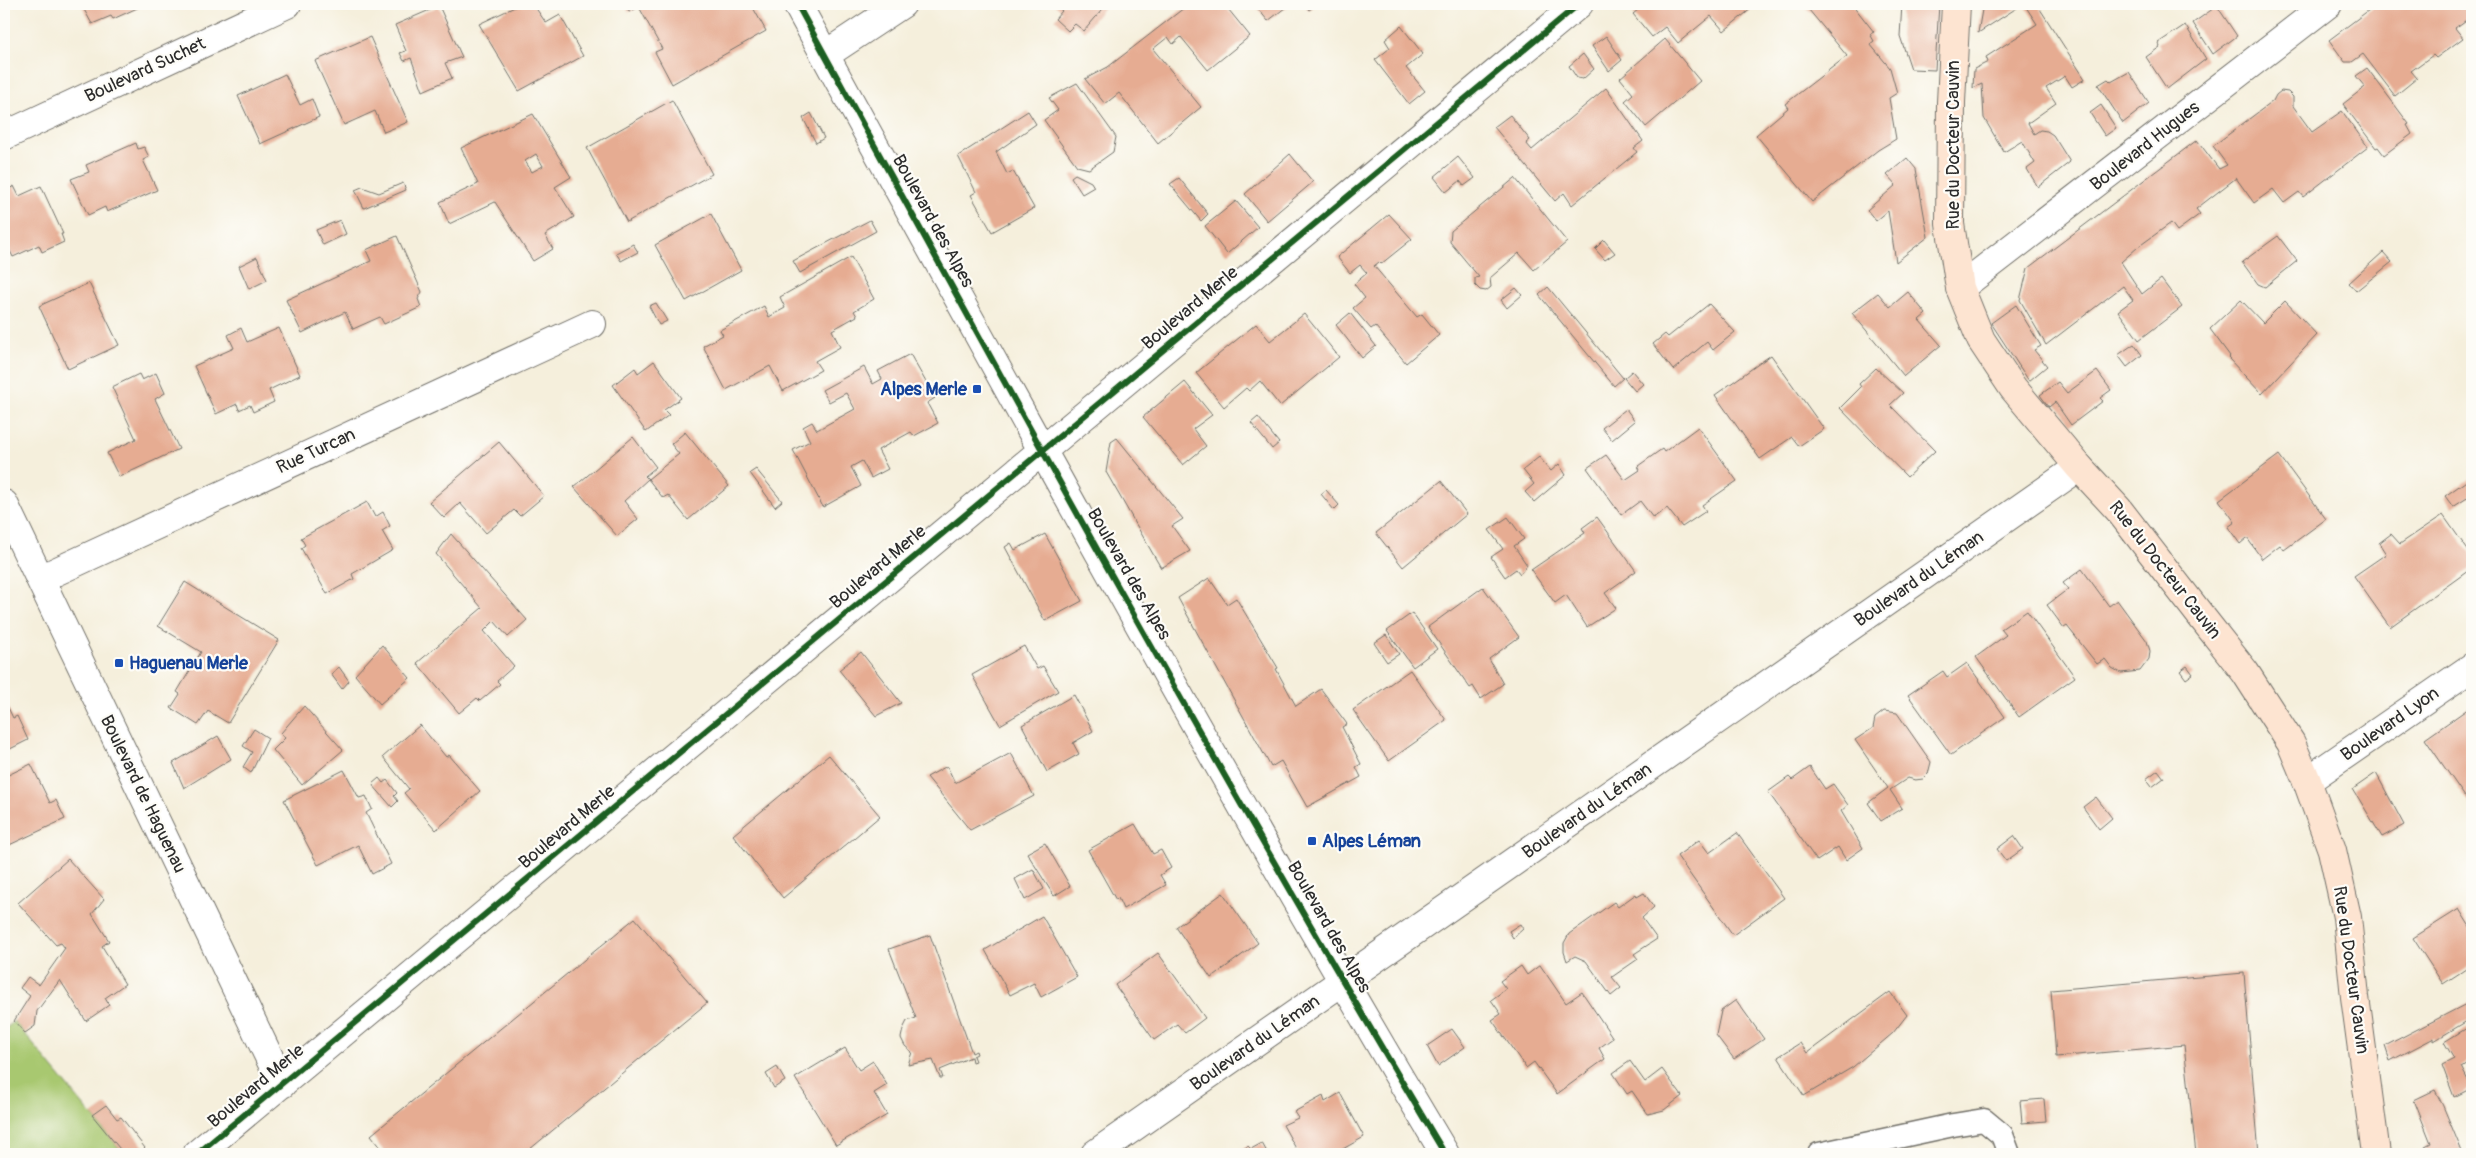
<svg xmlns="http://www.w3.org/2000/svg" width="2476" height="1158" font-family="Pangolin,sans-serif">
  <style>
    .green { fill: #a8c870; stroke: #6a7a4e }
    .building { fill: #e6ac92; fill-rule: evenodd }
    .lines { fill: none; stroke-linecap: round; stroke-linejoin: round }
    .lane-casing { stroke: #727069; stroke-width: 25 }
    .street-casing { stroke: #727069; stroke-width: 30 }
    .secondary-casing { stroke: #727069; stroke-width: 30 }
    .lane { stroke: #fff; stroke-width: 22 }
    .street { stroke: #fff; stroke-width: 28 }
    .secondary { stroke: #fde4d1; stroke-width: 28 }
    .cycleway-casing { stroke: #fdfcf7; stroke-width: 9 }
    .cycleway { stroke: #1b5e20; stroke-width: 6 }
    .transit-dot { fill: #1a4fb4; stroke: #fdfcf7; stroke-width: 2 }
    .labels { text-anchor: middle; dominant-baseline: central; stroke-width: 4.5; stroke-linejoin: round; paint-order: stroke }
    .street-label { font-size: 18px; fill: #2b2b2b; stroke: #fdfcf7 }
    .transit-label { font-size: 18px; font-weight: bold; fill: #164399; stroke: #fdfcf7; text-anchor: start }
  </style>
  <rect width="100%" height="100%" fill="#fdfcf7"/>
  <filter id="ink" filterUnits="userSpaceOnUse"><feTurbulence type="fractalNoise" baseFrequency=".02" numOctaves="2"/><feDisplacementMap in="SourceGraphic" scale="10" xChannelSelector="R" yChannelSelector="G"/><feConvolveMatrix kernelMatrix="1 2 1 2 8 2 1 2 1" color-interpolation-filters="sRGB"/></filter>
  <filter id="wash" filterUnits="userSpaceOnUse"><feTurbulence type="fractalNoise" baseFrequency=".0096" numOctaves="4" result="noise"/><feDisplacementMap in="SourceGraphic" scale="20" xChannelSelector="R" yChannelSelector="G"/><feGaussianBlur stdDeviation="1.12" result="paint"/><feColorMatrix in="noise" values="0 0 0 0 0 0 0 0 0 0 0 0 0 0 0 0 0 1.4 0 .05"/><feComposite in="paint" operator="in"/></filter>
  <g filter="url(#wash)">
    <rect width="100%" height="100%" fill="#f5efdc"/>
    <path class="green" d="M14,1021L124,1154H4V1030Z"/>
    <g id="blocks">
      <path class="building" d="M81,4H146L113,19L111,16L92,24Z
        M521,4H533L546,23L560,15L583,56L519,91L479,24Z
        M624,4H751L766,31L672,84L655,52L662,49L639,7L629,12Z
        M1054,4H1107L1084,31L1075,24L1068,31L1055,19L1062,11Z
        M1189,4H1224L1250,36L1208,70L1181,37L1173,44L1168,37L1153,49L1201,107L1158,143L1119,93L1105,104L1085,79L1108,67Z
        M1254,4H1290L1268,21Z
        M1304,4H1317L1309,10Z
        M1645,4H1748L1752,8L1724,31L1711,16L1678,43L1665,27L1652,37L1633,14Z
        M1804,4H1852L1874,32L1870,34L1874,41L1870,44L1890,68L1897,93L1889,98L1896,139L1878,150L1812,202L1756,135L1788,108L1785,104L1847,56Z
        M1902,4H1939L1935,70L1911,69L1900,36Z
        M1983,4H2023L1978,33Z
        M2024,4H2048L2040,9L2085,79L2072,87L2065,76L2046,88L2056,103L2028,123L2034,134L2040,130L2047,131L2053,135L2070,162L2038,187L2027,169L2035,163L2022,141L2004,152L1984,118L1982,84L1973,88L1974,69L1988,62L1986,57L2037,24Z
        M2377,4H2472V16L2455,28L2463,38L2436,58L2433,55L2411,71L2417,78L2395,96L2363,54L2352,62H2345L2329,40Z
        M439,6L462,57L445,63L452,78L423,91L411,58L404,61L400,53L406,51L395,25Z
        M2217,6L2237,36L2213,54L2193,23Z
        M2185,25L2206,59L2167,89L2146,57L2160,47L2158,43Z
        M1401,26L1423,54L1406,68L1425,91L1409,104L1375,60L1390,48L1385,40Z
        M1606,36L1622,60L1609,71L1592,46Z
        M370,37L408,122L384,132L375,111L344,125L315,61Z
        M1665,39L1700,81L1646,127L1625,101L1633,94L1620,78Z
        M1583,54L1594,69L1583,79L1577,78L1569,66Z
        M2367,68L2409,124L2407,125L2412,134L2384,155L2378,147L2376,148L2343,104L2365,87L2356,76Z
        M2129,72L2149,103L2123,123L2098,85L2108,79L2111,82Z
        M285,74L300,105L312,99L319,117L260,144L238,96Z
        M1077,83L1116,137L1113,152L1089,169L1077,166L1044,120L1058,110L1049,98Z
        M1606,88L1643,141L1634,148L1637,152L1572,205L1564,193L1555,201L1494,127L1510,115L1530,140L1526,143L1532,150Z
        M2281,91L2288,92L2293,97V106L2312,132L2342,111L2368,147L2303,197L2299,192L2284,203L2273,189L2254,203L2236,178L2196,209L2200,214L2177,231L2171,223L2138,247L2121,262L2142,294L2161,279L2182,307L2139,340L2118,311L2133,300L2123,286L2046,345L2020,300L2028,268L2197,140L2219,169L2227,165L2213,146L2273,101L2276,95Z
        M672,100L712,174L627,222L587,148Z
        M2101,105L2116,128L2105,136L2090,113Z
        M1028,111L1036,124L996,152L1007,174L1013,171L1034,208L992,232L971,195L976,192L958,156Z
        M811,113L824,138L816,143L803,118Z
        M533,114L571,177L555,187L574,217L545,235L553,249L533,261L495,202L449,224L440,202L478,184L461,148ZM536,154L543,166L532,172L525,161Z
        M136,143L138,149L144,147L149,157L143,160L157,190L107,212L105,207L88,215L71,179L89,172L86,165Z
        M1290,154L1313,182L1267,221L1245,194Z
        M1458,157L1475,178L1464,186L1460,181L1446,192L1434,177Z
        M1907,158L1916,169L1928,237L1896,262L1888,211L1876,221L1867,210L1896,185L1887,175Z
        M1075,174L1091,182L1094,187L1082,194L1071,177Z
        M1179,178L1208,214L1201,221L1170,184Z
        M1515,178L1567,242L1534,270L1519,253L1490,278L1491,287L1486,291L1480,290L1475,285V278L1479,277L1450,242L1451,231Z
        M403,183L406,190L364,208L355,190L362,187L379,193Z
        M14,186L19,196L41,186L63,234H61L64,242L42,252L39,245L13,257L4,239V192Z
        M1236,201L1258,227L1227,254L1205,226Z
        M711,214L741,270L686,301L655,245Z
        M1389,214L1412,239L1381,264L1379,262L1374,266L1417,317L1422,314L1439,335L1406,363L1375,326L1371,329L1353,308L1365,298L1354,284L1367,273L1360,265L1350,273L1337,257Z
        M340,220L346,234L323,245L316,230Z
        M870,220L876,231L800,273L793,261Z
        M397,236L422,292L418,299L421,307L384,324L380,317L353,329L345,312L302,333L286,300L371,261L366,250Z
        M2278,236L2297,261L2265,287L2258,284L2242,262Z
        M1604,240L1615,253L1605,260L1595,249Z
        M633,244L638,252L621,261L616,253Z
        M2383,252L2392,262L2356,291L2349,283Z
        M257,257L267,280L249,289L239,266Z
        M851,257L874,299L854,311L857,316L832,330L840,347L815,361L821,370L783,391L770,366L726,390L703,346L723,335L720,330L764,306L769,317L785,308L780,297Z
        M89,283L119,345L68,369L39,306Z
        M1548,287L1623,378L1614,386L1539,295Z
        M1516,288L1522,295L1507,308L1501,300Z
        M1908,292L1926,314L1919,320L1941,345L1904,376L1852,313L1878,293L1890,307Z
        M2241,300L2263,323L2285,301L2317,335L2262,394L2228,358L2230,356L2210,329Z
        M656,303L667,321L659,325L649,306Z
        M1709,304L1735,332L1713,350L1707,342L1673,370L1653,344L1665,334L1668,337Z
        M2016,305L2041,346L2034,350L2047,366L2029,381L1991,323Z
        M1350,313L1376,346L1362,358L1336,325Z
        M1304,314L1339,357L1280,406L1260,381L1249,391L1246,388L1224,407L1196,373L1256,324L1270,341Z
        M241,328L247,342L279,328L300,375L269,390L274,402L253,412L250,405L239,410L237,404L216,414L194,366L234,348L228,335Z
        M2134,344L2142,355L2127,367L2118,355Z
        M910,354L935,398L927,403L938,423L914,436L911,432L878,450L888,469L871,478L862,461L851,467L861,486L823,507L793,450L810,441L803,427L812,422L817,430L855,409L846,393L829,402L822,390L864,367L873,384L882,379L878,371Z
        M1771,355L1824,429L1799,446L1792,437L1760,459L1715,395Z
        M654,361L681,398L664,410L669,415L646,432L613,385L635,368L638,373Z
        M1876,368L1903,393L1890,405L1935,451L1907,477L1840,408L1861,387L1859,384Z
        M1632,371L1643,384L1635,391L1624,378Z
        M2097,371L2111,390L2100,398L2103,401L2071,425L2055,402L2049,407L2040,395L2058,382L2067,393Z
        M156,373L165,393L155,399L179,449L119,477L107,453L136,439L112,387L139,374L142,380Z
        M1185,382L1212,415L1193,429L1206,446L1183,465L1143,417Z
        M1626,409L1635,421L1612,440L1602,428Z
        M1258,417L1279,443L1272,449L1251,423Z
        M1698,427L1737,481L1702,505L1706,511L1682,527L1667,508L1653,518L1640,501L1621,515L1587,468L1606,455L1625,480L1640,470L1638,466L1662,449L1664,452Z
        M685,432L729,486L688,520L668,495L663,498L648,479L679,454L671,444Z
        M633,437L656,467L645,476L648,479L624,501L638,519L617,536L574,487Z
        M1117,438L1183,519L1172,526L1190,551L1161,568L1106,472L1111,442Z
        M499,442L544,496L520,516L514,510L486,533L460,503L444,518L429,502Z
        M2279,455L2326,519L2284,550L2280,545L2262,559L2247,538L2240,544L2228,527L2235,522L2219,500Z
        M1539,457L1551,471L1559,464L1566,475L1534,502L1525,492L1534,484L1523,470Z
        M756,469L782,501L775,507L750,473Z
        M2472,477V495L2453,507L2445,496Z
        M1441,481L1467,514L1403,567L1376,533Z
        M1326,490L1339,505L1334,510L1321,494Z
        M367,502L375,517L383,512L390,526L382,531L393,550L352,574L354,579L327,594L301,548L305,545L301,538Z
        M2443,515L2472,556V568L2390,627L2354,576L2386,554L2379,543L2391,534L2400,544Z
        M1508,517L1524,539L1514,546L1527,565L1520,574L1516,569L1505,577L1491,557L1503,549L1489,530Z
        M1597,517L1636,571L1605,593L1616,608L1587,627L1566,595L1555,603L1531,570L1585,533L1582,528Z
        M451,534L527,620L508,637L494,621L484,631L514,666L497,681L500,684L480,701L477,698L459,713L417,663L482,608L436,554Z
        M1045,534L1082,601L1045,621L1005,547L1011,543L1015,550Z
        M2082,569L2109,606L2117,600L2147,641L2150,651L2149,659L2140,671L2121,673L2112,668L2105,659L2097,664L2067,626L2064,628L2047,605L2068,589L2063,583Z
        M1209,578L1227,604L1236,598L1278,668L1276,669L1296,706L1321,689L1347,724L1342,727L1361,764L1356,767L1361,777L1307,807L1281,761L1271,767L1178,598Z
        M185,582L279,640L228,723L208,711L198,725L171,708L180,694L177,692L201,652L158,626Z
        M1483,587L1519,637L1489,659L1503,684L1481,699L1473,686L1470,688L1428,627Z
        M2027,611L2075,677L2019,717L1976,657L2006,635L2001,629Z
        M1412,613L1437,649L1413,667L1387,631Z
        M1386,635L1399,654L1387,662L1374,643Z
        M382,645L410,678L380,704L355,675Z
        M1024,646L1037,669L1043,666L1058,691L1000,725L972,675Z
        M861,652L901,703L876,716L839,670Z
        M1967,663L2005,717L1951,755L1908,695L1943,671L1947,677Z
        M2187,666L2193,674L2186,679L2180,671Z
        M339,667L349,681L342,689L331,674Z
        M1410,670L1446,720L1389,761L1353,710Z
        M1074,695L1093,731L1073,743L1079,754L1047,772L1022,725Z
        M4,699L13,718L17,716L28,740L4,752Z
        M304,706L343,750L302,785L273,750L285,738L281,733Z
        M2472,706V807L2425,739Z
        M1884,711L1897,713L1931,762L1928,774L1923,779L1915,780L1908,778L1890,790L1902,808L1881,821L1868,803L1888,788L1855,740L1873,728L1875,718Z
        M420,725L446,757L449,755L480,791L436,830L404,793L409,789L383,757Z
        M254,729L268,738L251,773L243,767L252,752L243,746Z
        M218,736L231,759L184,788L173,763Z
        M1011,753L1034,796L970,830L927,777L947,766L955,783Z
        M829,755L880,816L783,898L733,835Z
        M31,764L50,803L56,800L65,819L5,847L4,777Z
        M1810,767L1825,789L1833,784L1848,805L1841,811L1863,848L1846,860L1838,847L1817,861L1768,792L1789,777L1792,780Z
        M344,770L359,798L366,796L372,809L366,813L391,864L372,874L358,845L318,865L284,800Z
        M2158,770L2164,778L2152,787L2146,779Z
        M2376,773L2404,825L2382,837L2353,789Z
        M379,778L383,783L387,780L397,793L394,796L398,801L392,807L372,784Z
        M2096,797L2112,818L2099,829L2083,807Z
        M1135,824L1153,854L1161,850L1171,868L1160,875L1166,885L1123,909L1118,898L1116,900L1088,850Z
        M1737,833L1784,898L1733,935L1677,856L1699,840L1709,853Z
        M2014,836L2023,849L2006,861L1997,849Z
        M1045,843L1070,886L1054,896L1027,853Z
        M68,859L104,899L92,914L109,941L102,946L125,984L105,998L109,1005L86,1021L60,980L37,1011L35,1026L25,1033L14,1021L30,996L20,988L28,977L39,985L65,948L61,943L56,945L18,903Z
        M1033,869L1044,889L1025,900L1015,879Z
        M1223,893L1258,943L1211,978L1176,927Z
        M1644,893L1654,907L1642,918L1657,939L1634,954L1638,959L1612,977L1621,988L1611,996L1586,961L1575,956L1567,961L1564,952V943L1569,934L1614,902L1618,907L1636,894L1637,897Z
        M2459,909L2472,930V965L2443,984L2413,938Z
        M1042,916L1077,977L1041,997L1034,983L1010,995L985,950Z
        M635,918L707,1003L524,1154H386L371,1135Z
        M1520,924L1523,929L1513,938L1509,931Z
        M930,935L972,1053L976,1051L977,1054L973,1056L975,1061L972,1062L971,1057L940,1070L943,1078H940L933,1060L908,1065L912,1052L905,1046L901,1038L903,1029L907,1021L916,1018L889,949Z
        M1158,953L1205,1018L1185,1033L1177,1024L1154,1040L1115,985Z
        M1540,965L1566,1003L1582,992L1613,1038L1599,1048L1605,1059L1557,1094L1534,1062L1526,1068L1492,1020L1501,1014L1491,1000L1506,989L1500,981L1521,966L1527,975Z
        M2244,973L2259,1154H2196L2184,1045L2056,1057L2051,990Z
        M1890,992L1907,1015L1893,1033L1853,1067L1804,1096L1778,1057L1800,1043L1807,1053Z
        M1736,1000L1764,1039L1734,1059L1716,1035L1721,1011Z
        M2472,1001V1018L2434,1041V1038L2390,1061L2385,1046Z
        M2472,1025V1060L2461,1067L2472,1088L2454,1097L2442,1065L2454,1059L2444,1042Z
        M1452,1029L1465,1047L1438,1066L1427,1046Z
        M845,1048L859,1070L873,1061L887,1085L874,1093L887,1115L836,1145L795,1078Z
        M1630,1061L1645,1082L1662,1069L1682,1096L1664,1110L1648,1114L1632,1091L1627,1094L1613,1073Z
        M777,1067L785,1081L774,1088L766,1074Z
        M2435,1090L2443,1106L2463,1154H2426L2425,1146L2431,1143L2414,1100Z
        M1340,1093L1364,1137L1334,1154H1299L1283,1125L1298,1118L1294,1112L1323,1096L1325,1102Z
        M2044,1099L2046,1121L2022,1123L2020,1101Z
        M106,1105L117,1119L121,1117L145,1148L139,1154H124L92,1115Z
        M1262,1143L1268,1154H1235L1248,1146L1251,1149Z"/>
    </g>
  </g>
  <g filter="url(#ink)">
    <use href="#blocks" fill-opacity="0" stroke="#727069" stroke-width="1"/>
    <g class="lines">
      <defs>
        <path id="lane" d="M1819,1154L1953,1125L1984,1120L2002,1135L2009,1154"/>
        <path id="street" d="M797,4C1008,390 1219,776 1445,1154
          M825,55L902,4
          M4,136L287,4
          M1960,288L2328,4
          M4,504L282,1084
          M40,579L592,324
          M2307,781L2472,667
          M197,1154L1579,4
          M1095,1154L2079,467"/>
        <path id="secondary" d="M1956,4L1951,102L1950,224L1960,288L1981,340L2013,388L2079,467L2118,509L2204,620L2245,672L2291,743L2307,781L2332,850L2347,917L2355,997L2376,1154"/>
      </defs>
      <use href="#lane" class="lane-casing"/>
      <use href="#street" class="street-casing"/>
      <use href="#secondary" class="secondary-casing"/>
      <use href="#lane" class="lane"/>
      <use href="#street" class="street"/>
      <use href="#secondary" class="secondary"/>
      <defs>
        <path id="cycleway" d="M797,4C1008,390 1219,776 1445,1154
          M197,1154L1579,4"/>
      </defs>
      <use href="#cycleway" class="cycleway-casing"/>
      <use href="#cycleway" class="cycleway"/>
    </g>
  </g>
  <g class="transit-dot">
    <rect x="972" y="384" width="10" height="10" rx="2.5"/>
    <rect x="114" y="658" width="10" height="10" rx="2.5"/>
    <rect x="1307" y="836" width="10" height="10" rx="2.5"/>
  </g>
  <g class="labels">
    <g class="street-label">
      <text transform="translate(145 70) rotate(-25)">Boulevard Suchet</text>
      <text transform="translate(1953 145) rotate(-90)">Rue du Docteur Cauvin</text>
      <text transform="translate(2145 146) rotate(-38)">Boulevard Hugues</text>
      <text transform="translate(933 221) rotate(61)">Boulevard des Alpes</text>
      <text transform="translate(1190 308) rotate(-40)">Boulevard Merle</text>
      <text transform="translate(316 451) rotate(-25)">Rue Turcan</text>
      <text transform="translate(878 567) rotate(-40)">Boulevard Merle</text>
      <text transform="translate(2165 570) rotate(52)">Rue du Docteur Cauvin</text>
      <text transform="translate(1129 574) rotate(60)">Boulevard des Alpes</text>
      <text transform="translate(1919 579) rotate(-35)">Boulevard du Léman</text>
      <text transform="translate(2390 724) rotate(-35)">Boulevard Lyon</text>
      <text transform="translate(143 794) rotate(64)">Boulevard de Haguenau</text>
      <text transform="translate(1587 811) rotate(-35)">Boulevard du Léman</text>
      <text transform="translate(567 827) rotate(-40)">Boulevard Merle</text>
      <text transform="translate(1329 927) rotate(60)">Boulevard des Alpes</text>
      <text transform="translate(2351 970) rotate(82)">Rue du Docteur Cauvin</text>
      <text transform="translate(1255 1043) rotate(-35)">Boulevard du Léman</text>
      <text transform="translate(256 1086) rotate(-40)">Boulevard Merle</text>
    </g>
    <g class="transit-label">
      <text x="967" y="389" text-anchor="end">Alpes Merle</text>
      <text x="129" y="663">Haguenau Merle</text>
      <text x="1322" y="841">Alpes Léman</text>
    </g>
  </g>
  <rect width="2476" height="1158" fill="none" stroke="#fdfcf7" stroke-width="20"/>
</svg>
